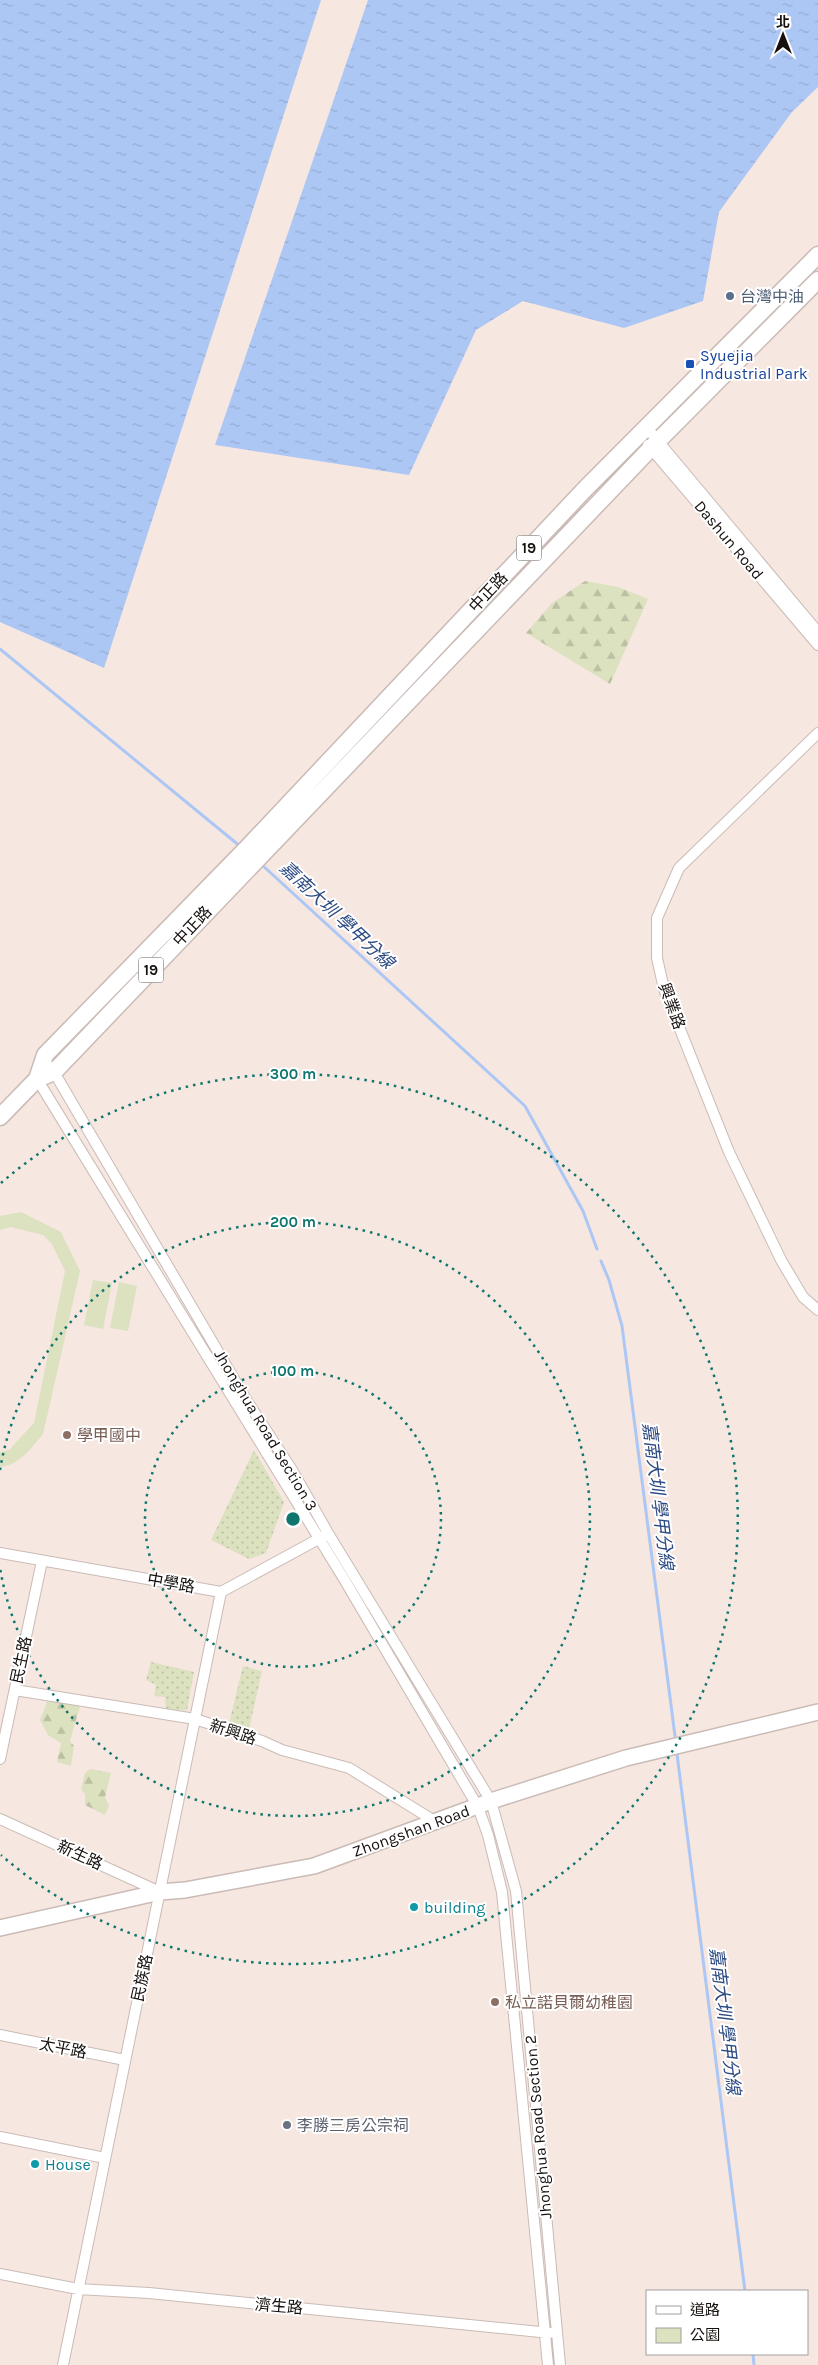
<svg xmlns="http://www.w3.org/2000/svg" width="818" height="2365" font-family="Karla,'Noto Sans TC',sans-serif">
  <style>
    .grass { fill: url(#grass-dots) }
    .forest { fill: url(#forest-firs) }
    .green { fill: #dce1bf }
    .water { fill: url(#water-ripples) }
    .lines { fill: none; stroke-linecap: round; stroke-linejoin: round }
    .stream { stroke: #adc7f5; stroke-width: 3 }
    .minor-casing { stroke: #cabbb6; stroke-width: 12 }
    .secondary-casing { stroke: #cabbb6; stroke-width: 18 }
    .primary-casing { stroke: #cabbb6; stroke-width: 19 }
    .minor { stroke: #fff; stroke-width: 10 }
    .secondary { stroke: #fff; stroke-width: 15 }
    .primary { stroke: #fff; stroke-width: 16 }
    .ring { fill: none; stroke: #0f766e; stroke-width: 2.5; stroke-dasharray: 2.5 5 }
    .service-dot { fill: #5c6f8a; stroke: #fff; stroke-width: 2 }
    .transit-dot { fill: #1a4fb4; stroke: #fff; stroke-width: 2 }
    .education-dot { fill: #8d6e63; stroke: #fff; stroke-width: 2 }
    .culture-dot { fill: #0f9aa8; stroke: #fff; stroke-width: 2 }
    .worship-dot { fill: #6b7280; stroke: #fff; stroke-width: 2 }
    .labels { text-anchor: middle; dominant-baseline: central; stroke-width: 4; stroke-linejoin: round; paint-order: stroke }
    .shield { fill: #fff; stroke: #5c5857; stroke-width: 1 }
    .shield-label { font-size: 15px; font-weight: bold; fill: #16110f }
    .service-label { font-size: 16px; fill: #4e5e75; stroke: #fff; text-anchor: start }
    .transit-label { font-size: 16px; fill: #164399; stroke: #fff; text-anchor: start }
    .street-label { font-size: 16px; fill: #16110f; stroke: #fff }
    .education-label { font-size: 16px; fill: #785e54; stroke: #fff; text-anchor: start }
    .culture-label { font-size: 16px; fill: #0d838f; stroke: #fff; text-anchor: start }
    .worship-label { font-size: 16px; fill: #5b616d; stroke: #fff; text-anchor: start }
    .water-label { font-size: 18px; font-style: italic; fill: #2e4b83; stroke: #fff }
    .centre { fill: #0f766e; stroke: #fff; stroke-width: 2.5 }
    .ring-label { font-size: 15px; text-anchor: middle; font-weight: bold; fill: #0f766e; stroke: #fff; stroke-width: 4; stroke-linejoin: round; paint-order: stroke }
  </style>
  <defs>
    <pattern id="grass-dots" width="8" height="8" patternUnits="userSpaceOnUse" patternTransform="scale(1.25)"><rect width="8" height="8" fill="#dce1bf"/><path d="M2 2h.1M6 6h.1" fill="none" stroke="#bcc0a3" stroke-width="1.8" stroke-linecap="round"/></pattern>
    <pattern id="forest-firs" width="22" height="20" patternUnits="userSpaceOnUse" patternTransform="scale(1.25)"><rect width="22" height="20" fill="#dce1bf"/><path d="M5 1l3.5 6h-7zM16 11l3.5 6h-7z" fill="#bcc0a3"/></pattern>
    <pattern id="water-ripples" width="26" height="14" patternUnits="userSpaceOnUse" patternTransform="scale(1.25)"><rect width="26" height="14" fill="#adc7f5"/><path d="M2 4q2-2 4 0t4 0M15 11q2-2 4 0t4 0" fill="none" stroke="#94aad1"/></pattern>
  </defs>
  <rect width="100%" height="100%" fill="#f6e7e1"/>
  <path class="grass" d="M254,1450L284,1502L266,1553L249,1559L211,1540Z
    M151,1662L194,1672L187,1710H166L165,1697L154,1696L156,1685L146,1680Z
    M243,1666L262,1671L249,1729L229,1723Z"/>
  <path class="forest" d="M585,581L618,587L648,599L610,684L526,633L552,603Z
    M48,1699L80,1706L70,1741L74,1746L71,1766L57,1762L61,1743L48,1735L40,1720Z
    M90,1769L111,1773L105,1797L109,1806L105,1815L85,1805V1794L81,1789L85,1773Z"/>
  <path class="green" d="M21,1212L61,1232L80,1271L43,1434C31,1448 20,1465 0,1467V1452L9,1450L34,1423L65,1271L52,1244L43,1235L11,1227L0,1230V1216Z
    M93,1280L112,1283L103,1329L84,1325Z
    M119,1282L137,1286L128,1331L110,1328Z"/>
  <path class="water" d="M0,0H321L104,668L0,622Z
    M368,0H818V87L792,112L719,212L703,301L624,328L523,301L476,330L409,475L215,445Z"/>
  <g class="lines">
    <path class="stream" d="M0,649L241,847
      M261,864L525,1106L583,1211L597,1249
      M601,1261L609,1280L622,1326L675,1736
      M677,1754L745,2291
      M753,2354L754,2365"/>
    <defs>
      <path id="minor" d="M647,428L818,632
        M648,445L818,645
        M818,733L679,868L657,918V958L664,989L729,1152L781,1260L803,1297L818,1310
        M51,1067L247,1401L292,1470L328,1533L491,1801L516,1891L560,2365
        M37,1079L344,1579L478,1807L488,1835L502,1892L548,2365
        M0,1553L221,1592L324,1536
        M15,1690L195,1719L262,1741L282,1750L349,1768L436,1822
        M0,1759L42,1561
        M0,1819L160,1892
        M0,2035L125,2060
        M0,2137L105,2158
        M0,2274L78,2289L149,2293L550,2333
        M63,2365L221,1592"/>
      <path id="secondary" d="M0,1928L160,1892L185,1890L314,1866L491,1801L626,1758L818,1712"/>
      <path id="primary" d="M37,1079L54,1072L651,448L818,280
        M0,1117L37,1079L45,1055L247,848L586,488L818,255"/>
    </defs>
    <use href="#minor" class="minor-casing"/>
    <use href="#secondary" class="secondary-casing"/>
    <use href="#primary" class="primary-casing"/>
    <use href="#minor" class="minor"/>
    <use href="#secondary" class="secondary"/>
    <use href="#primary" class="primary"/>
  </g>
  <g class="ring">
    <circle cx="293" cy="1519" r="148"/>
    <path d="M0 1470A297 297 0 1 1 0 1568"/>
    <path d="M1 1183A445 445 0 1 1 1 1855"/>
  </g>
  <circle class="service-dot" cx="730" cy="296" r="5"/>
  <rect class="transit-dot" x="685" y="359" width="10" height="10" rx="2.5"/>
  <g class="education-dot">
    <circle cx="67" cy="1435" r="5"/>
    <circle cx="495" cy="2002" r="5"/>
  </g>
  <g class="culture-dot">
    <circle cx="414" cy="1907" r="5"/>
    <circle cx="35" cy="2164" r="5"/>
  </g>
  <circle class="worship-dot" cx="287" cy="2125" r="5"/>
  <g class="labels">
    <g class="shield">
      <rect x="516.5" y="535.5" width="25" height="25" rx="4"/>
      <rect x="138.5" y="957.5" width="25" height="25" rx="4"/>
    </g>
    <g class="shield-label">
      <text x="529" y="548">19</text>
      <text x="151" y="970">19</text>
    </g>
    <g class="service-label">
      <text x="740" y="296">台灣中油</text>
    </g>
    <g class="transit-label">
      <text x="700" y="355">Syuejia<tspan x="700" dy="18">Industrial Park</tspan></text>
    </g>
    <g class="street-label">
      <text transform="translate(729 540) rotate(50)">Dashun Road</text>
      <text transform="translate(488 592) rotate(-47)">中正路</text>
      <text transform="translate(192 926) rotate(-47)">中正路</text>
      <text transform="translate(672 1006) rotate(70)">興業路</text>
      <text transform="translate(266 1430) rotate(59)">Jhonghua Road Section 3</text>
      <text transform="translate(171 1583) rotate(10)">中學路</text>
      <text transform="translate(21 1660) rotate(-78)">民生路</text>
      <text transform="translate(233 1732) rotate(18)">新興路</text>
      <text transform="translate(411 1831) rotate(-20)">Zhongshan Road</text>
      <text transform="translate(80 1855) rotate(25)">新生路</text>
      <text transform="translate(142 1978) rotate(-78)">民族路</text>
      <text transform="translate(63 2048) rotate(11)">太平路</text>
      <text transform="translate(538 2127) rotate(-95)">Jhonghua Road Section 2</text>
      <text transform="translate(279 2306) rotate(5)">濟生路</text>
    </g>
    <g class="education-label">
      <text x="77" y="1435">學甲國中</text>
      <text x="505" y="2002">私立諾貝爾幼稚園</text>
    </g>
    <g class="culture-label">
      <text x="424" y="1907">building</text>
      <text x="45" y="2164">House</text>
    </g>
    <g class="worship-label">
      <text x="297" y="2125">李勝三房公宗祠</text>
    </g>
    <g class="water-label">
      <text transform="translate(337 915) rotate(43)">嘉南大圳 學甲分線</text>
      <text transform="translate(658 1496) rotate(83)">嘉南大圳 學甲分線</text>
      <text transform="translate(725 2021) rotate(83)">嘉南大圳 學甲分線</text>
    </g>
  </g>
  <circle cx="293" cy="1519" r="8" class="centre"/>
  <g class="ring-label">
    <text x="293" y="1079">300 m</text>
    <text x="293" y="1227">200 m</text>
    <text x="293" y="1376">100 m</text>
  </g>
  <rect x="646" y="2290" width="162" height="65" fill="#ffffff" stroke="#a2a09f"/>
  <rect x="656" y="2306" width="25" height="8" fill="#ffffff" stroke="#a2a09f"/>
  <text x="690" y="2315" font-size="15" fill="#16110f">道路</text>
  <rect x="656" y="2328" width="25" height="15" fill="#dce1bf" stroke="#a2a09f"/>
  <text x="690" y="2340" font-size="15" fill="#16110f">公園</text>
  <g transform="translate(783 35)" stroke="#ffffff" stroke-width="4" paint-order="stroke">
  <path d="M0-4L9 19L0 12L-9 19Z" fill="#16110f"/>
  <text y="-8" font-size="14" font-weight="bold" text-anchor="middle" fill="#16110f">北</text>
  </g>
</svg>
